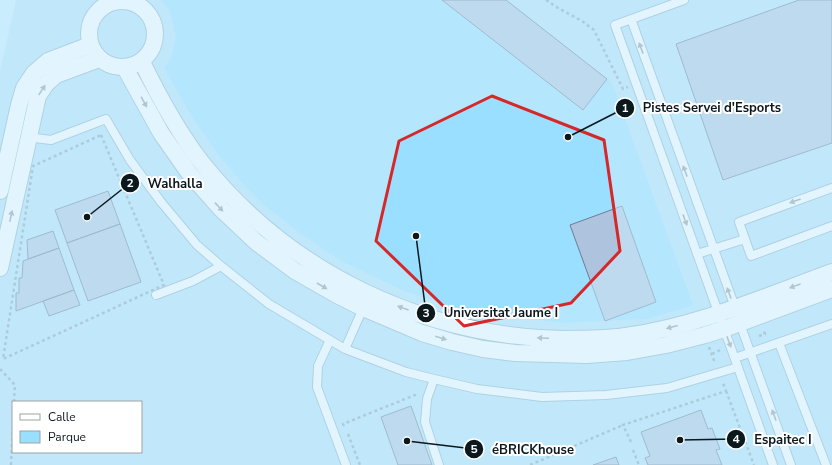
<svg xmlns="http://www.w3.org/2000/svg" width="832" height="465" font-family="'Nunito Sans',sans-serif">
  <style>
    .built { fill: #b6e2f6; fill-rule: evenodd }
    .green { fill: #9adfff }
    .building { fill: #aec3dd; stroke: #6b7e96 }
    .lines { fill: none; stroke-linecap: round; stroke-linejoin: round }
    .lane-casing { stroke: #8fb1c1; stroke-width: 10 }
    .street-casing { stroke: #8fb1c1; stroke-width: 18 }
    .path { stroke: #89a4b2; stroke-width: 2.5; stroke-dasharray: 3 3; stroke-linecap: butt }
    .lane { stroke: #fff; stroke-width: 8 }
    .street { stroke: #fff; stroke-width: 16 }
    .oneway { fill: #91979a }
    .marked { fill: none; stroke: #d62828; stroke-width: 3; stroke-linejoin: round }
    .leader { fill: none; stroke: #0b181e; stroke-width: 1.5 }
    .callout-dot { fill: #0b181e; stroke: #fff; stroke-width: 1.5 }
    .mark-label { font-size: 12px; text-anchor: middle; font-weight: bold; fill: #fff }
    .callout-label { font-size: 13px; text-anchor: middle; font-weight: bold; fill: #0b181e; stroke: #fff; stroke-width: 4; stroke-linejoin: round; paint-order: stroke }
  </style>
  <rect width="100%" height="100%" fill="#caedfe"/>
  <path class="built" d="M16,0H832V465H0V71ZM13,402H141V452H13Z"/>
  <path class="green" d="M161,0H506L612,83L693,305L648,319L563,323L504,316L468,311L406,292L341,261L301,234L265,206L245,186L219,156L190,114L164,68L171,58L176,38L170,12Z"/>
  <path class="building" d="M442,0H506L607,79L583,110Z
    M799,0H832V143L723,180L676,44Z
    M108,191L120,224L67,243L55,210Z
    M622,206L656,302L605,321L570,225Z
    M120,224L141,282L88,301L67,243Z
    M53,231L59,248L28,259L27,240Z
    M59,248L74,290L16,311V293H19V278H22L23,261Z
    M74,290L80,305L49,316L43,301Z
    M411,406L432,465H398L381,417Z
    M701,410L708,429L712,428L720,449L716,450L722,465H648L645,458L650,456L641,432Z
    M616,457L619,465H593Z"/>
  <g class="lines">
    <defs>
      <path id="lane" d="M684,0L615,25L773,465
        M631,19L736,310
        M27,137L51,140L106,119L130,160L161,202L197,245L221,266L269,304L345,349L406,372L434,379L477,389L542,397L606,395L667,388L738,367
        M832,188L739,222L751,256L832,226
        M697,254L745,239
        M156,295L193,281L221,266
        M739,321L791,465
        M330,340L318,366L317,387L346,465
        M779,343L826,465
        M345,349L364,306
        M735,358L832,324
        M434,379L427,399L425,422L439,465"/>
      <path id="street" d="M89 34a33 33 0 1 1 66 0a33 33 0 1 1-66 0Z
        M142,62C159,97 178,132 202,163C290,273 424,337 565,339C585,339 606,339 626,336C697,326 764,297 832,272
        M125,68L161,133L189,173L221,209L256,242L295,271L337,295L363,308L422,333L452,342L483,349L515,353L587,355L627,352L666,345L705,335L724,329L832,289
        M0,191L19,105L24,88L34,73L48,61L90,45
        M0,268L38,96L46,84L56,75L99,59"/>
    </defs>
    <use href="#lane" class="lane-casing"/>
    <use href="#street" class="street-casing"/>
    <path class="path" d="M546,0L558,8L582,21L594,30L623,89L628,87
      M101,135L164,285L3,359L33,166Z
      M759,336L765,334L763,329
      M709,347L715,363
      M712,354L720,350
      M0,369L15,385L14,402
      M726,391L754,465
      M344,426L343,424L415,395L416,399
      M348,434L360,465
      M631,442L623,425L726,391L723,383
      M633,450L639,465
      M11,465L13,425
      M530,465L623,425"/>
    <use href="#lane" class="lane"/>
    <use href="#street" class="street"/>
  </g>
  <defs><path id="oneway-solid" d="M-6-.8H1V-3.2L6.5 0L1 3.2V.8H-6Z"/></defs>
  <g class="oneway">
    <use href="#oneway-solid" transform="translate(641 48) rotate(-110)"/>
    <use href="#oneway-solid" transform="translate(42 90) rotate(-57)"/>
    <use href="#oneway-solid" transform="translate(144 102) rotate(61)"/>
    <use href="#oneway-solid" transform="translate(685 171) rotate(-110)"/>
    <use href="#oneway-solid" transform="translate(795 201) rotate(160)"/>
    <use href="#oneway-solid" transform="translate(219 207) rotate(47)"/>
    <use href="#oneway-solid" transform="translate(11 216) rotate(-78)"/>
    <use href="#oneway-solid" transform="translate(685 220) rotate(70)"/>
    <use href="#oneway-solid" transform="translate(322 286) rotate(30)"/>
    <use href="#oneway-solid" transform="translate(795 286) rotate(160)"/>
    <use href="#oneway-solid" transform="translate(729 293) rotate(-110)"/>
    <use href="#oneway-solid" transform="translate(403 308) rotate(-160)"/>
    <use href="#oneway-solid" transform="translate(672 327) rotate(165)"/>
    <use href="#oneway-solid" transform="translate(441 338) rotate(17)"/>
    <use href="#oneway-solid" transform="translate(543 338) rotate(-177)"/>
    <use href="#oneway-solid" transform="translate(729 342) rotate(70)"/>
    <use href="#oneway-solid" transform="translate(774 415) rotate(-110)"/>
  </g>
  <path d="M0 0H832V465H0ZM492,96L604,140L620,251L571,303L464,326L376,241L399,141Z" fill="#caedfe" fill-opacity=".55" fill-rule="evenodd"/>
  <path class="marked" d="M492,96L604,140L620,251L571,303L464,326L376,241L399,141Z"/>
  <path class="leader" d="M568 137L625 108M87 217L130 183M416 236L426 313M680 440L736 439M407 441L474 449"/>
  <g class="callout-dot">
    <circle cx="568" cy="137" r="4"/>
    <circle cx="87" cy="217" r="4"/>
    <circle cx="416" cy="236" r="4"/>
    <circle cx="680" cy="440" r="4"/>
    <circle cx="407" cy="441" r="4"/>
    <circle cx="625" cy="108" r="10"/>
    <circle cx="130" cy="183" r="10"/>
    <circle cx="426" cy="313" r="10"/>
    <circle cx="736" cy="439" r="10"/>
    <circle cx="474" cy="449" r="10"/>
  </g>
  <g class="mark-label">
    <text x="625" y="112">1</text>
    <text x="130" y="187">2</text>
    <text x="426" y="317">3</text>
    <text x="736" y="443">4</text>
    <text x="474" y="453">5</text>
  </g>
  <g class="callout-label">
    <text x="712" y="112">Pistes Servei d'Esports</text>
    <text x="175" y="188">Walhalla</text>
    <text x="501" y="317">Universitat Jaume I</text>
    <text x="783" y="444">Espaitec I</text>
    <text x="533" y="454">éBRICKhouse</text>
  </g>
  <rect x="12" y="401" width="130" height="52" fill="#ffffff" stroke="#9da3a5"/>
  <rect x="20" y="414" width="20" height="6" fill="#ffffff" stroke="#9da3a5"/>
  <text x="48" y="421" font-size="12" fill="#0b181e">Calle</text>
  <rect x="20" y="431" width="20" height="12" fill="#9adfff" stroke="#9da3a5"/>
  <text x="48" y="441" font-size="12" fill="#0b181e">Parque</text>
</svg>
